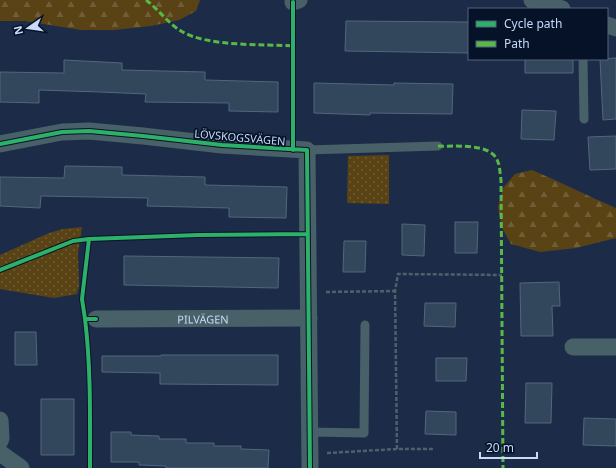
<svg xmlns="http://www.w3.org/2000/svg" width="616" height="468" font-family="'Noto Sans',sans-serif">
  <style>
    .grass { fill: url(#grass-dots) }
    .forest { fill: url(#forest-firs) }
    .building { fill: #32465c; stroke: #52667c }
    .lines { fill: none; stroke-linecap: round; stroke-linejoin: round }
    .path { stroke: #4d616b; stroke-width: 2.5; stroke-dasharray: 4 2; stroke-linecap: butt }
    .lane { stroke: #486068; stroke-width: 9 }
    .street { stroke: #486068; stroke-width: 17 }
    .quiet { stroke: #58b947; stroke-width: 3; stroke-dasharray: 6 3; stroke-linecap: butt }
    .cycleway-casing { stroke: #061228; stroke-width: 6 }
    .cycleway { stroke: #2db169; stroke-width: 4 }
    .labels { text-anchor: middle; dominant-baseline: central; stroke-width: 3.5; stroke-linejoin: round; paint-order: stroke }
    .street-label { font-size: 11px; fill: #c7daf9; stroke: #061228 }
  </style>
  <defs>
    <pattern id="grass-dots" width="8" height="8" patternUnits="userSpaceOnUse"><rect width="8" height="8" fill="#594315"/><path d="M2 2h.1M6 6h.1" fill="none" stroke="#6f5e38" stroke-width="1.8" stroke-linecap="round"/></pattern>
    <pattern id="forest-firs" width="22" height="20" patternUnits="userSpaceOnUse"><rect width="22" height="20" fill="#594315"/><path d="M5 1l3.5 6h-7zM16 11l3.5 6h-7z" fill="#6f5e38"/></pattern>
  </defs>
  <rect width="100%" height="100%" fill="#1c2c48"/>
  <path class="grass" d="M389,155V204L347,203L348,156Z
    M82,227L78,253L79,285L77,294L54,298L0,289V255L49,233L63,229Z"/>
  <path class="forest" d="M0,0H200L196,11L179,20L151,26L114,30H81L25,21H0Z
    M532,170C560,182 588,196 616,208V238L576,248L540,252L511,244L502,228L498,207L503,188L515,174Z"/>
  <path class="building" d="M346,21L469,22V53L345,51Z
    M616,58V119L603,120L600,59Z
    M525,59H573V73H525Z
    M64,60L122,63V70L205,72V80L278,82V112L229,111V103L145,102L146,94L100,92L39,90V103L0,102V72L64,73Z
    M314,83L394,85V83L453,84L452,114L370,113V115L314,113Z
    M522,110L556,111L554,140L521,139Z
    M616,136V169L590,170L588,137Z
    M65,166L122,167V175L205,177V185L287,187L286,218L229,217V208L147,206L148,198L41,196L40,208L0,206V177L64,178Z
    M455,222H478L477,253H455Z
    M402,224L425,225L424,256L402,255Z
    M344,241H366L365,272H343Z
    M124,256L279,258L278,288L124,285Z
    M559,282L560,306H552L553,336H521L520,283Z
    M425,303H456L455,327L424,326Z
    M15,332H36L37,365H15Z
    M161,355H278V385L160,384V373L102,372V356H161Z
    M436,358H467L466,381H436Z
    M526,383H552L551,423H525Z
    M41,399H74V455H41Z
    M426,411L456,412V435L425,434Z
    M584,418L616,419V446L583,445Z
    M111,432H131V435L159,436V439H186V443H214V446H241V449L269,450L268,468H166V466L139,465V462H111Z"/>
  <g class="lines">
    <path class="path" d="M326,292L395,291
      M397,449L395,291L398,274L502,275
      M327,453L397,449H434"/>
    <path class="lane" d="M583,59L584,119
      M307,150L438,146
      M310,432L364,433L365,325"/>
    <g class="street">
      <path d="M532,0L562,9"/>
      <path d="M293,2L299,0"/>
      <path d="M607,25L616,28"/>
      <path d="M0,144L62,132L89,131L143,136L222,145L307,150L310,468"/>
      <path id="s1" d="M96,319L309,318"/>
      <path d="M573,347H616"/>
      <path d="M0,420L1,438L0,441"/>
      <path d="M0,453L21,468"/>
    </g>
    <path class="quiet" d="M146,0C158,9 169,24 181,31C207,47 263,44 294,46
      M438,146C454,147 492,142 498,162C500,167 500,174 501,180L503,468"/>
    <defs>
      <path id="cycleway" d="M0,144L62,132L89,131L143,136L222,145L307,150L310,468
        M293,150V2
        M89,239L198,235L308,234
        M0,270L73,241L89,239L82,299L85,319
        M90,468C90,418 91,368 85,319H96"/>
    </defs>
    <use href="#cycleway" class="cycleway-casing"/>
    <use href="#cycleway" class="cycleway"/>
  </g>
  <g class="labels">
    <g class="street-label">
      <text transform="translate(240 137) rotate(5)">LÖVSKOGSVÄGEN</text>
      <text stroke="none"><textPath href="#s1" startOffset="107">PILVÄGEN</textPath></text>
    </g>
  </g>
  <rect x="468" y="8" width="140" height="52" fill="#061228" stroke="#53627c"/>
  <rect x="476" y="21" width="20" height="6" fill="#2db169" stroke="#53627c"/>
  <text x="504" y="28" font-size="12" fill="#c7daf9">Cycle path</text>
  <rect x="476" y="41" width="20" height="6" fill="#58b947" stroke="#53627c"/>
  <text x="504" y="48" font-size="12" fill="#c7daf9">Path</text>
  <g transform="translate(28 28) rotate(257)" stroke="#061228" stroke-width="3" paint-order="stroke">
  <path d="M0-3L7 15L0 10L-7 15Z" fill="#c7daf9"/>
  <text y="-6" font-size="11" font-weight="bold" text-anchor="middle" fill="#c7daf9">N</text>
  </g>
  <path d="M480 452v6h57v-6" fill="none" stroke="#c7daf9" stroke-width="2"/>
  <text x="486" y="452" font-size="12" fill="#c7daf9" stroke="#061228" stroke-width="3" paint-order="stroke">20 m</text>
</svg>
